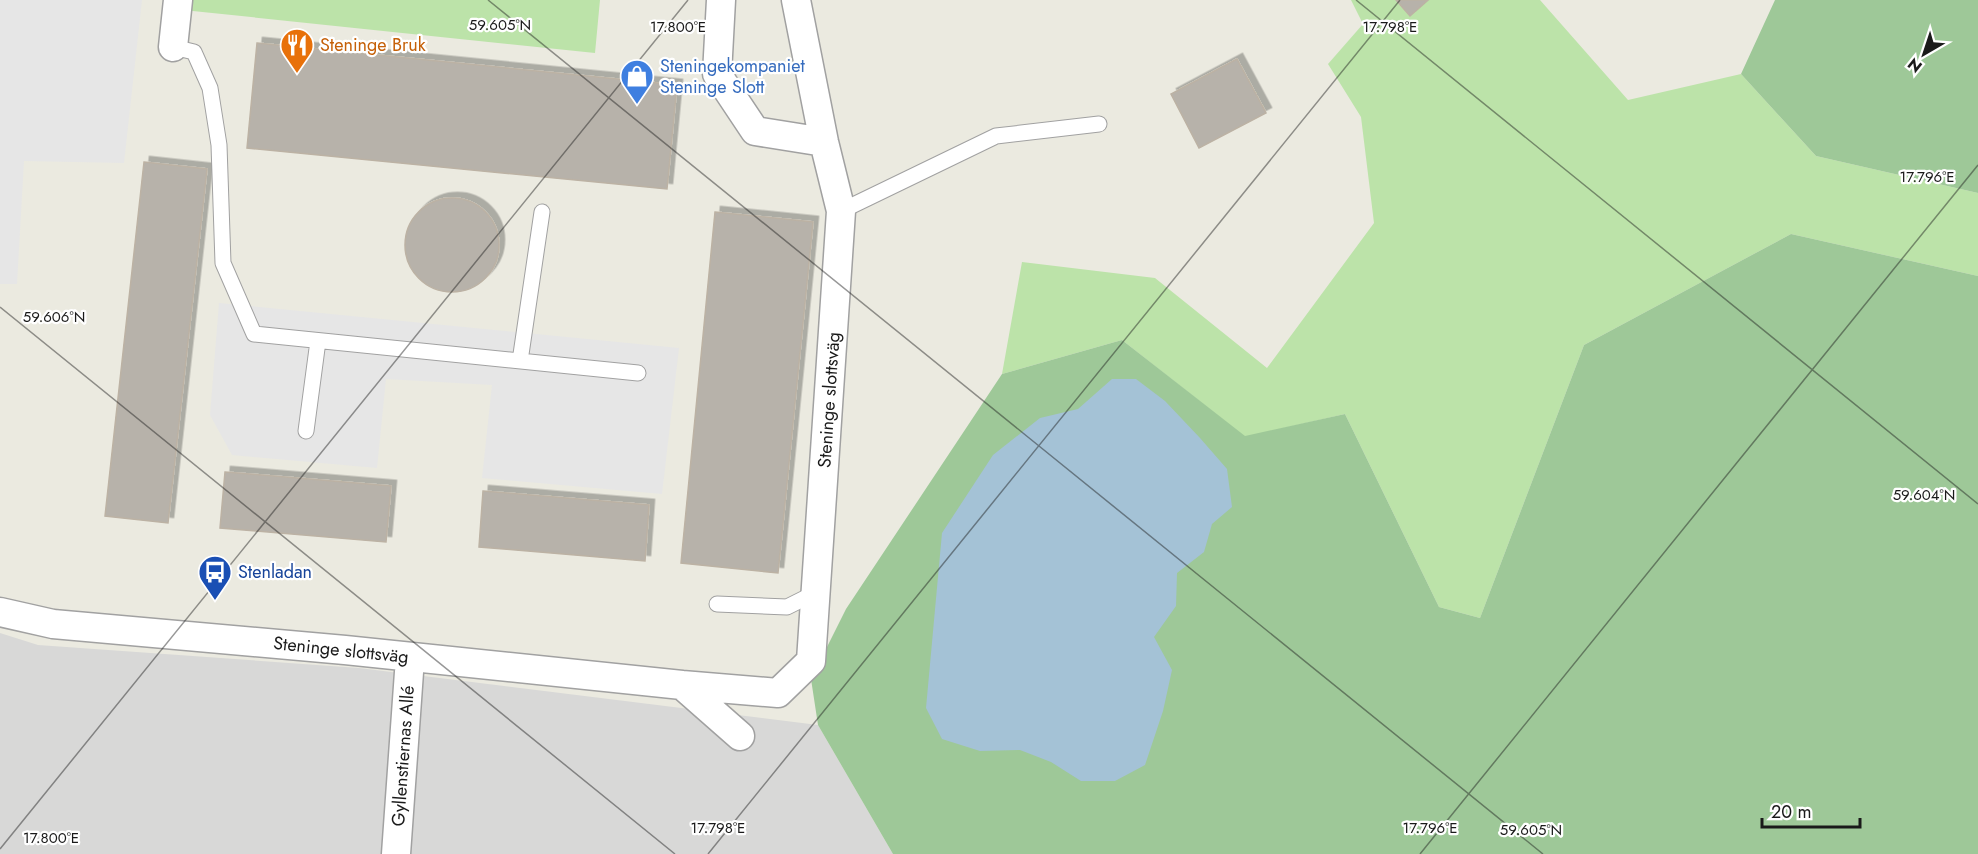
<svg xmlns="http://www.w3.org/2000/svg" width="1978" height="854" font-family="Jost,sans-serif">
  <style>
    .residential { fill: #d8d8d7 }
    .grass { fill: #bce3a9 }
    .forest { fill: #9ec898 }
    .parking { fill: #e6e6e6 }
    .water { fill: #a4c2d6 }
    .building { fill: #b7b2aa; stroke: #bcb2a4; stroke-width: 1.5; filter: url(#shadow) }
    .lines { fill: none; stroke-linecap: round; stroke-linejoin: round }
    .lane-casing { stroke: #a1a1a1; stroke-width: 17 }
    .street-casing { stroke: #a1a1a1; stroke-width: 31 }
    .lane { stroke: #fff; stroke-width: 15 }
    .street { stroke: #fff; stroke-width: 28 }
    .ticks { fill: none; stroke: #1a1a1a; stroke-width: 1.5; stroke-opacity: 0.45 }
    .labels { text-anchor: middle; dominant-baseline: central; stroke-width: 4.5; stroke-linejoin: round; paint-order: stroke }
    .food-label { font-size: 18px; fill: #c56008; stroke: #fff; text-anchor: start }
    .shop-label { font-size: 18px; fill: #366cbe; stroke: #fff; text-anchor: start }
    .street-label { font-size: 18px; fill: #1a1a1a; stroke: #fff }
    .transit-label { font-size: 18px; fill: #164399; stroke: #fff; text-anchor: start }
    .ticks-label { font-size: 15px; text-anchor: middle; fill: #1a1a1a; stroke: #fff; stroke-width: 4.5; stroke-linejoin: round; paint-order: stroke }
  </style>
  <defs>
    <filter id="shadow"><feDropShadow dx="5.5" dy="-5.5" stdDeviation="0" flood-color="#0004"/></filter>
  </defs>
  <rect width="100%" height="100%" fill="#ebeae0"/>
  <path class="residential" d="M0,633L38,645L359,668L818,725L893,854H0Z"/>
  <path class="grass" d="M184,0H600L595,53L183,10Z
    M1351,0H1540L1628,100L1741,74L1816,156L1978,193V276L1791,234L1584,345L1480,618L1439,607L1345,414L1245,437L1122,340L1002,374L1022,262L1155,278L1267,368L1374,223L1361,117L1328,64L1363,24Z"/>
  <path class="forest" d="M1775,0H1978V193L1816,156L1741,74Z
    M1791,234L1978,276V854H893L818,725L811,679L846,609L1002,374L1122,340L1245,436L1345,414L1439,607L1480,618L1584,345Z"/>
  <path class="parking" d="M0,0H142L124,163L24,161L17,284H0Z
    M219,303L679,348L662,494L482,478L492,385L386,379L377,468L232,455L210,415Z"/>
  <path class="water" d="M1112,379H1136L1165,401L1200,438L1227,469L1232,507L1212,524L1204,552L1177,573L1176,606L1154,637L1172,670L1163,711L1145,765L1115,781H1081L1051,762L1020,750L980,751L942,739L926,708L942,533L993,455L1040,418L1078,409Z"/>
  <path class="building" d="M1396,0H1428L1410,16Z
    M257,43L677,85L667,189L247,148Z
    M1237,59L1266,113L1199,148L1171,94Z
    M144,162L207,169L168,523L105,516Z
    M405 245a47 47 0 1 1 94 0a47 47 0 1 1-94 0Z
    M715,212L813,222L778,573L681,563Z
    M225,472L391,486L386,542L220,528Z
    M483,491L649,505L645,561L479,547Z"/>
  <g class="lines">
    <defs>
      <path id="lane" d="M173,47L194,52L210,88L219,145L223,263L254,334L638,373
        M841,211L996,136L1099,124
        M520,361L542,212
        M306,431L318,341
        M717,604L787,607L817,592"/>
      <path id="street" d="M721,0L717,74L755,131L824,142
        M173,47L178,0
        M0,612L53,624L345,650L682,685L740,736
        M682,685L778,693L811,661L841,211L824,142L796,0
        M396,854L410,658"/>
    </defs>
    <use href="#lane" class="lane-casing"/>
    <use href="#street" class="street-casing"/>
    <use href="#lane" class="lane"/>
    <use href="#street" class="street"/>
  </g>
  <path class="ticks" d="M488,0L1543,854M1356,0L1978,504M0,307L675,854M0,849L688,0M708,854L1400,0M1420,854L1978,165"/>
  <defs>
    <symbol id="restaurant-pin" viewBox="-11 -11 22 30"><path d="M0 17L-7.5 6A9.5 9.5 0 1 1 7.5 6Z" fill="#e8710a" stroke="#fff"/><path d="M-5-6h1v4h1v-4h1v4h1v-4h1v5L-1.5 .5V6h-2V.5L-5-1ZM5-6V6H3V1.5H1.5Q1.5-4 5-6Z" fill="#fff"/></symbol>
    <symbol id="shop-pin" viewBox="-11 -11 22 30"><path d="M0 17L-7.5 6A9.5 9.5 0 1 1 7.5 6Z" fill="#3f7fe0" stroke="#fff"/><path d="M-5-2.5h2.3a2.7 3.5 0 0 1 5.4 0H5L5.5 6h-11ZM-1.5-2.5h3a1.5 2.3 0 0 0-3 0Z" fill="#fff"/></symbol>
    <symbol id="bus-pin" viewBox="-11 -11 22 30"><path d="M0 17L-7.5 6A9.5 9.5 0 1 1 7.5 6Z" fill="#1a4fb4" stroke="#fff"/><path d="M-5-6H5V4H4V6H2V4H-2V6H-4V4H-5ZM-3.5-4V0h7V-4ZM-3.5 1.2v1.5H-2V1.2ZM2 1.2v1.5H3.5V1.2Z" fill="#fff"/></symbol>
  </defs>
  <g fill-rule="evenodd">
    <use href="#restaurant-pin" x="278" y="26" width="38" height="52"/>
    <use href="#shop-pin" x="618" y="57" width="38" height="52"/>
    <use href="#bus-pin" x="196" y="553" width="38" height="52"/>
  </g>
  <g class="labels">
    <g class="food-label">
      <text x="320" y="45">Steninge Bruk</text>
    </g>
    <g class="shop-label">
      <text x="660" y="66">Steningekompaniet<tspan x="660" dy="21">Steninge Slott</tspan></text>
    </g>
    <g class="street-label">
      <text transform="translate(829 400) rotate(-86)">Steninge slottsväg</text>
      <text transform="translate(341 650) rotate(6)">Steninge slottsväg</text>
      <text transform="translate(403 756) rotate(-86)">Gyllenstiernas Allé</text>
    </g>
    <g class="transit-label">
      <text x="238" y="572">Stenladan</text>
    </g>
  </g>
  <g class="ticks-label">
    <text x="500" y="30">59.605°N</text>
    <text x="678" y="32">17.800°E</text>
    <text x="1390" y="32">17.798°E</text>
    <text x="1927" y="182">17.796°E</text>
    <text x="54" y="322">59.606°N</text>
    <text x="1924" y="500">59.604°N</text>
    <text x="718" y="833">17.798°E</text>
    <text x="1430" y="833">17.796°E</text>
    <text x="1531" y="835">59.605°N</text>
    <text x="51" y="843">17.800°E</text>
  </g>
  <g transform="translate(1924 54) rotate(219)" stroke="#ffffff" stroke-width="4.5" paint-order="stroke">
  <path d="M0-4.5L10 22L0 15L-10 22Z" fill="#1a1a1a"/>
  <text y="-9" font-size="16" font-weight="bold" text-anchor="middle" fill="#1a1a1a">N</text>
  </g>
  <path d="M1762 818v9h98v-9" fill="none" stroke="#1a1a1a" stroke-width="3"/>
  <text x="1771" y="818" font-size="18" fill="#1a1a1a" stroke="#ffffff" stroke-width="4.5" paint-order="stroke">20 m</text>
</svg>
